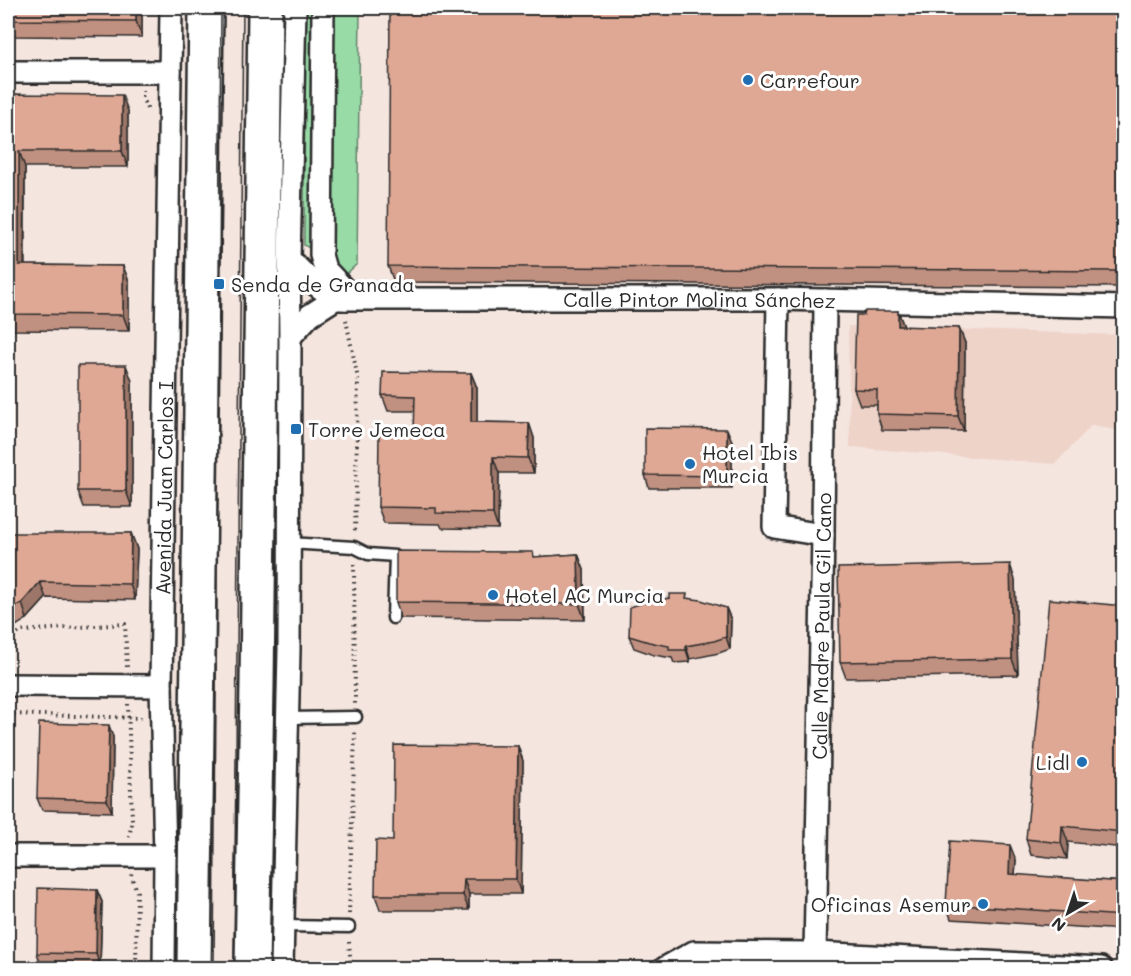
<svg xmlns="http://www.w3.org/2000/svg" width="1131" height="976" font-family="Mali,sans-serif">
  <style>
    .built { fill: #eed3c9 }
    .green { fill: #98dba7; stroke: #628369; stroke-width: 1.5 }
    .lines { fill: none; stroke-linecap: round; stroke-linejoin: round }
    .lane-casing { stroke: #2b2b2b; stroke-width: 15 }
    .street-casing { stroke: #2b2b2b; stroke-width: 26 }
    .primary-casing { stroke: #2b2b2b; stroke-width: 38 }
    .path { stroke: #2b2b2b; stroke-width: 4; stroke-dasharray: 1.5 4.5; stroke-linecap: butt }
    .lane { stroke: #fff; stroke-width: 10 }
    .street { stroke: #fff; stroke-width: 21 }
    .primary { stroke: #fff; stroke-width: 33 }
    .tram { stroke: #2b2b2b; stroke-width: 1.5 }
    .wall { fill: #c09080; stroke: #2b2b2b; stroke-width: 1.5 }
    .shaded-wall { fill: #9c7668; stroke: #2b2b2b; stroke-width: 1.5 }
    .building { fill: #dfa895; stroke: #2b2b2b; stroke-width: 1.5 }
    .poi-dot { fill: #1f6fb2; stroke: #fff; stroke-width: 2 }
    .labels { text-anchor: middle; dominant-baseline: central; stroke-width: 6; stroke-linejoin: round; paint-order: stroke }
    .poi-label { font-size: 20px; fill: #2b2b2b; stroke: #fff; text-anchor: start }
    .street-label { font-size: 20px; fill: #2b2b2b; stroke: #fff }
  </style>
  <rect width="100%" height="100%" fill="#f5e5df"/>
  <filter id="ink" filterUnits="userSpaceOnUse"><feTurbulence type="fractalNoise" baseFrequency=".0167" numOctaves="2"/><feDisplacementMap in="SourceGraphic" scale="12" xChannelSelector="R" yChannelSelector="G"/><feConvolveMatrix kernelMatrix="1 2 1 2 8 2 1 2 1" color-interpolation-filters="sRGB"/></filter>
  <g filter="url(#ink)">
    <path class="built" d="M848,326L1123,335V432L1092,425L1055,464L850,447Z"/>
    <path class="green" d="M305,8H316L313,250L304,245Z
      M330,8H360L357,264L343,277L330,268Z"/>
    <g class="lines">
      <defs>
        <path id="lane" d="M289,543L354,547L368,554L395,556L393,618
          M287,718L356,717
          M283,926L349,927"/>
        <g id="street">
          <path d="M323,8L321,255L325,269L344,289L345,299"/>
          <path d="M8,72H170"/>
          <path d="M289,259L311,281L335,299"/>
          <path d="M778,299L774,527L823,535"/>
          <path id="s1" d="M290,337L310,315L335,299H778L1124,307"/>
          <path d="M8,685L161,686"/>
          <path d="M8,856H165"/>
          <path id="s2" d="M815,953L823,535L825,300"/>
          <path id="s3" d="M164,968L165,856L161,686L171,8"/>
          <path d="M282,968L289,650L290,337L289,259L295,8"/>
          <path d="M665,968L694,952L815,953L1101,968"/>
        </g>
        <path id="primary" d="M194,968L206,8
          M252,968L257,685L265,8"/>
      </defs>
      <use href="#lane" class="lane-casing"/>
      <use href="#street" class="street-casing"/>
      <use href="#primary" class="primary-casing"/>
      <path class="path" d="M143,90V99L148,111
        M346,320L358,379L355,533
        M354,564L355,704
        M8,641L21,631L125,624L127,667
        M128,704L132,820L129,838
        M8,714L142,718
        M131,874L137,892L136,968
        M349,914L355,732
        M349,942L351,968"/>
      <use href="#lane" class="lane"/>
      <use href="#street" class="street"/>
      <use href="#primary" class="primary"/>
      <path class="tram" d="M214,968L221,8
        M234,968L243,8"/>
    </g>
    <path class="wall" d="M8,8H142V37L8,36Z
      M1124,8V287L394,282L388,266Z
      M8,94L128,111V167H25V265L123,266L129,282V331L8,330Z
      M898,311L904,327L959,328L965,343L964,431L882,430L877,414V405H860L854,389L864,315Z
      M471,373L477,388V422L529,423L534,438V473H499L498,529L442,528L440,524L384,523L378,507L414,436L415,411H388L382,395Z
      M132,381V507H84L78,491Z
      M732,441V488H649L645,475Z
      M131,533L137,549L135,600L46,598L27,619L8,631V538Z
      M578,554L584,570L585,620L401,618L396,602L535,557Z
      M1015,580L1018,675L846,678L840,662Z
      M688,599L726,608L731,620L730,649L719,653L690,659V662L674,663L672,658L654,655L634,648L629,636Z
      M1124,606V848L1068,842L1067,859L1031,855L1026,839Z
      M113,737L112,812L42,810L37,798Z
      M518,746L523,761L521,894H469V910H380L375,895L393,841Z
      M1016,860L1015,875L1124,882V930L951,919L946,904Z
      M97,890L102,902L100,966L41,965L37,953Z"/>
    <path class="shaded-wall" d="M136,8H142V37L136,21Z
      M1118,8H1124V284L1119,271Z
      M122,95L128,111V167L122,151Z
      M19,151L25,167L24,281L19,265Z
      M123,266L129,282V331L123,315Z
      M898,311L904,327L898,326Z
      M959,328L965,343L964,431L958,416Z
      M126,365L132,381V507L126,491Z
      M471,373L477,388V437L471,422Z
      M529,423L534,438V473L528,458Z
      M727,429L732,441V488L727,476Z
      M493,457L499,473L498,529L493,514Z
      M131,533L137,549L135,600L130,584Z
      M578,554L584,570L585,620L579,604Z
      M1010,564L1015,580L1018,675L1012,659Z
      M40,582L46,598L27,619L22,603Z
      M726,608L731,620L730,649L726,637Z
      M686,646L690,659V662L686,650Z
      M109,725L113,737L112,812L107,800Z
      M518,746L523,761L521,894L516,879Z
      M1062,826L1068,842L1067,859L1061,843Z
      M1010,845L1016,860L1014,889L1009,874Z
      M464,879L469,894V910L463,895Z
      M97,890L102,902L100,966L96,954Z"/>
    <path class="building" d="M8,8H136V21L8,20Z
      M390,8H1118L1119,271L388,266Z
      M8,94L122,95V151H19V265L123,266V315L8,314Z
      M865,311H898V326L959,328L958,416L877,414V390L854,389L856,315H864Z
      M78,365H126V491H78Z
      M383,372L471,373V422L529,423L528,458L493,457V514L436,513V508L378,507L379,435L414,436L415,396L382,395Z
      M645,428L727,429V476L645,475Z
      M12,533H131L130,584L40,582L22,603L8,611V538Z
      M396,551L533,552L534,557L578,554L579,604L396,602Z
      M1010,564L1012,659L840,662L838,568Z
      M670,594H687L686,598L701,600L726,608V637L714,641L686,646V650H669V646L649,642L629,636L630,607L649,601L670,598Z
      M1049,599L1124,606V832L1062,826L1061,843L1026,839Z
      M39,723L109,725L107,800L37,798Z
      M394,745L518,746L516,879H464L463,895H375L376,840L393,841Z
      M950,841L1010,845L1009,874L1124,882V916L946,904Z
      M38,888L97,890L96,954L37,953Z"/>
  </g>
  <g class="poi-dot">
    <circle cx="748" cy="80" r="6"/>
    <rect x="213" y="278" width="12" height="12" rx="3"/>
    <rect x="290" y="423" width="12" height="12" rx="3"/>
    <circle cx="690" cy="464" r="6"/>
    <circle cx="493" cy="595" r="6"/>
    <circle cx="1082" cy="762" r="6"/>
    <circle cx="983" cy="904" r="6"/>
  </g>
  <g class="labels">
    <g class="poi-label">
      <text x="760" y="80">Carrefour</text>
      <text x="231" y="284">Senda de Granada</text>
      <text x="308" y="429">Torre Jemeca</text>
      <text x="702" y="452">Hotel Ibis<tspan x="702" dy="23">Murcia</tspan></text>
      <text x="505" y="595">Hotel AC Murcia</text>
      <text x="1070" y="762" text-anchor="end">Lidl</text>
      <text x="971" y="904" text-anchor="end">Oficinas Asemur</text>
    </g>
    <g class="street-label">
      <text stroke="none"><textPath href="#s1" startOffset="424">Calle Pintor Molina Sánchez</textPath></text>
      <text stroke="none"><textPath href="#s3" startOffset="480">Avenida Juan Carlos I</textPath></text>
      <text stroke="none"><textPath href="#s2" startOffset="327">Calle Madre Paula Gil Cano</textPath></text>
    </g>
  </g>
  <rect width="1131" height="976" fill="none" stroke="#fff" stroke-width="30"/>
  <rect x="15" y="15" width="1101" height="946" fill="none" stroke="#2b2b2b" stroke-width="2" filter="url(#ink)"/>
  <g transform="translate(1068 913) rotate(219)" stroke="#ffffff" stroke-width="4.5" paint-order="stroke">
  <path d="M0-4.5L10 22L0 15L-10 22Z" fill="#2b2b2b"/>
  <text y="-9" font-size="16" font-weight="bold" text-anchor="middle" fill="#2b2b2b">N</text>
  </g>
</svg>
